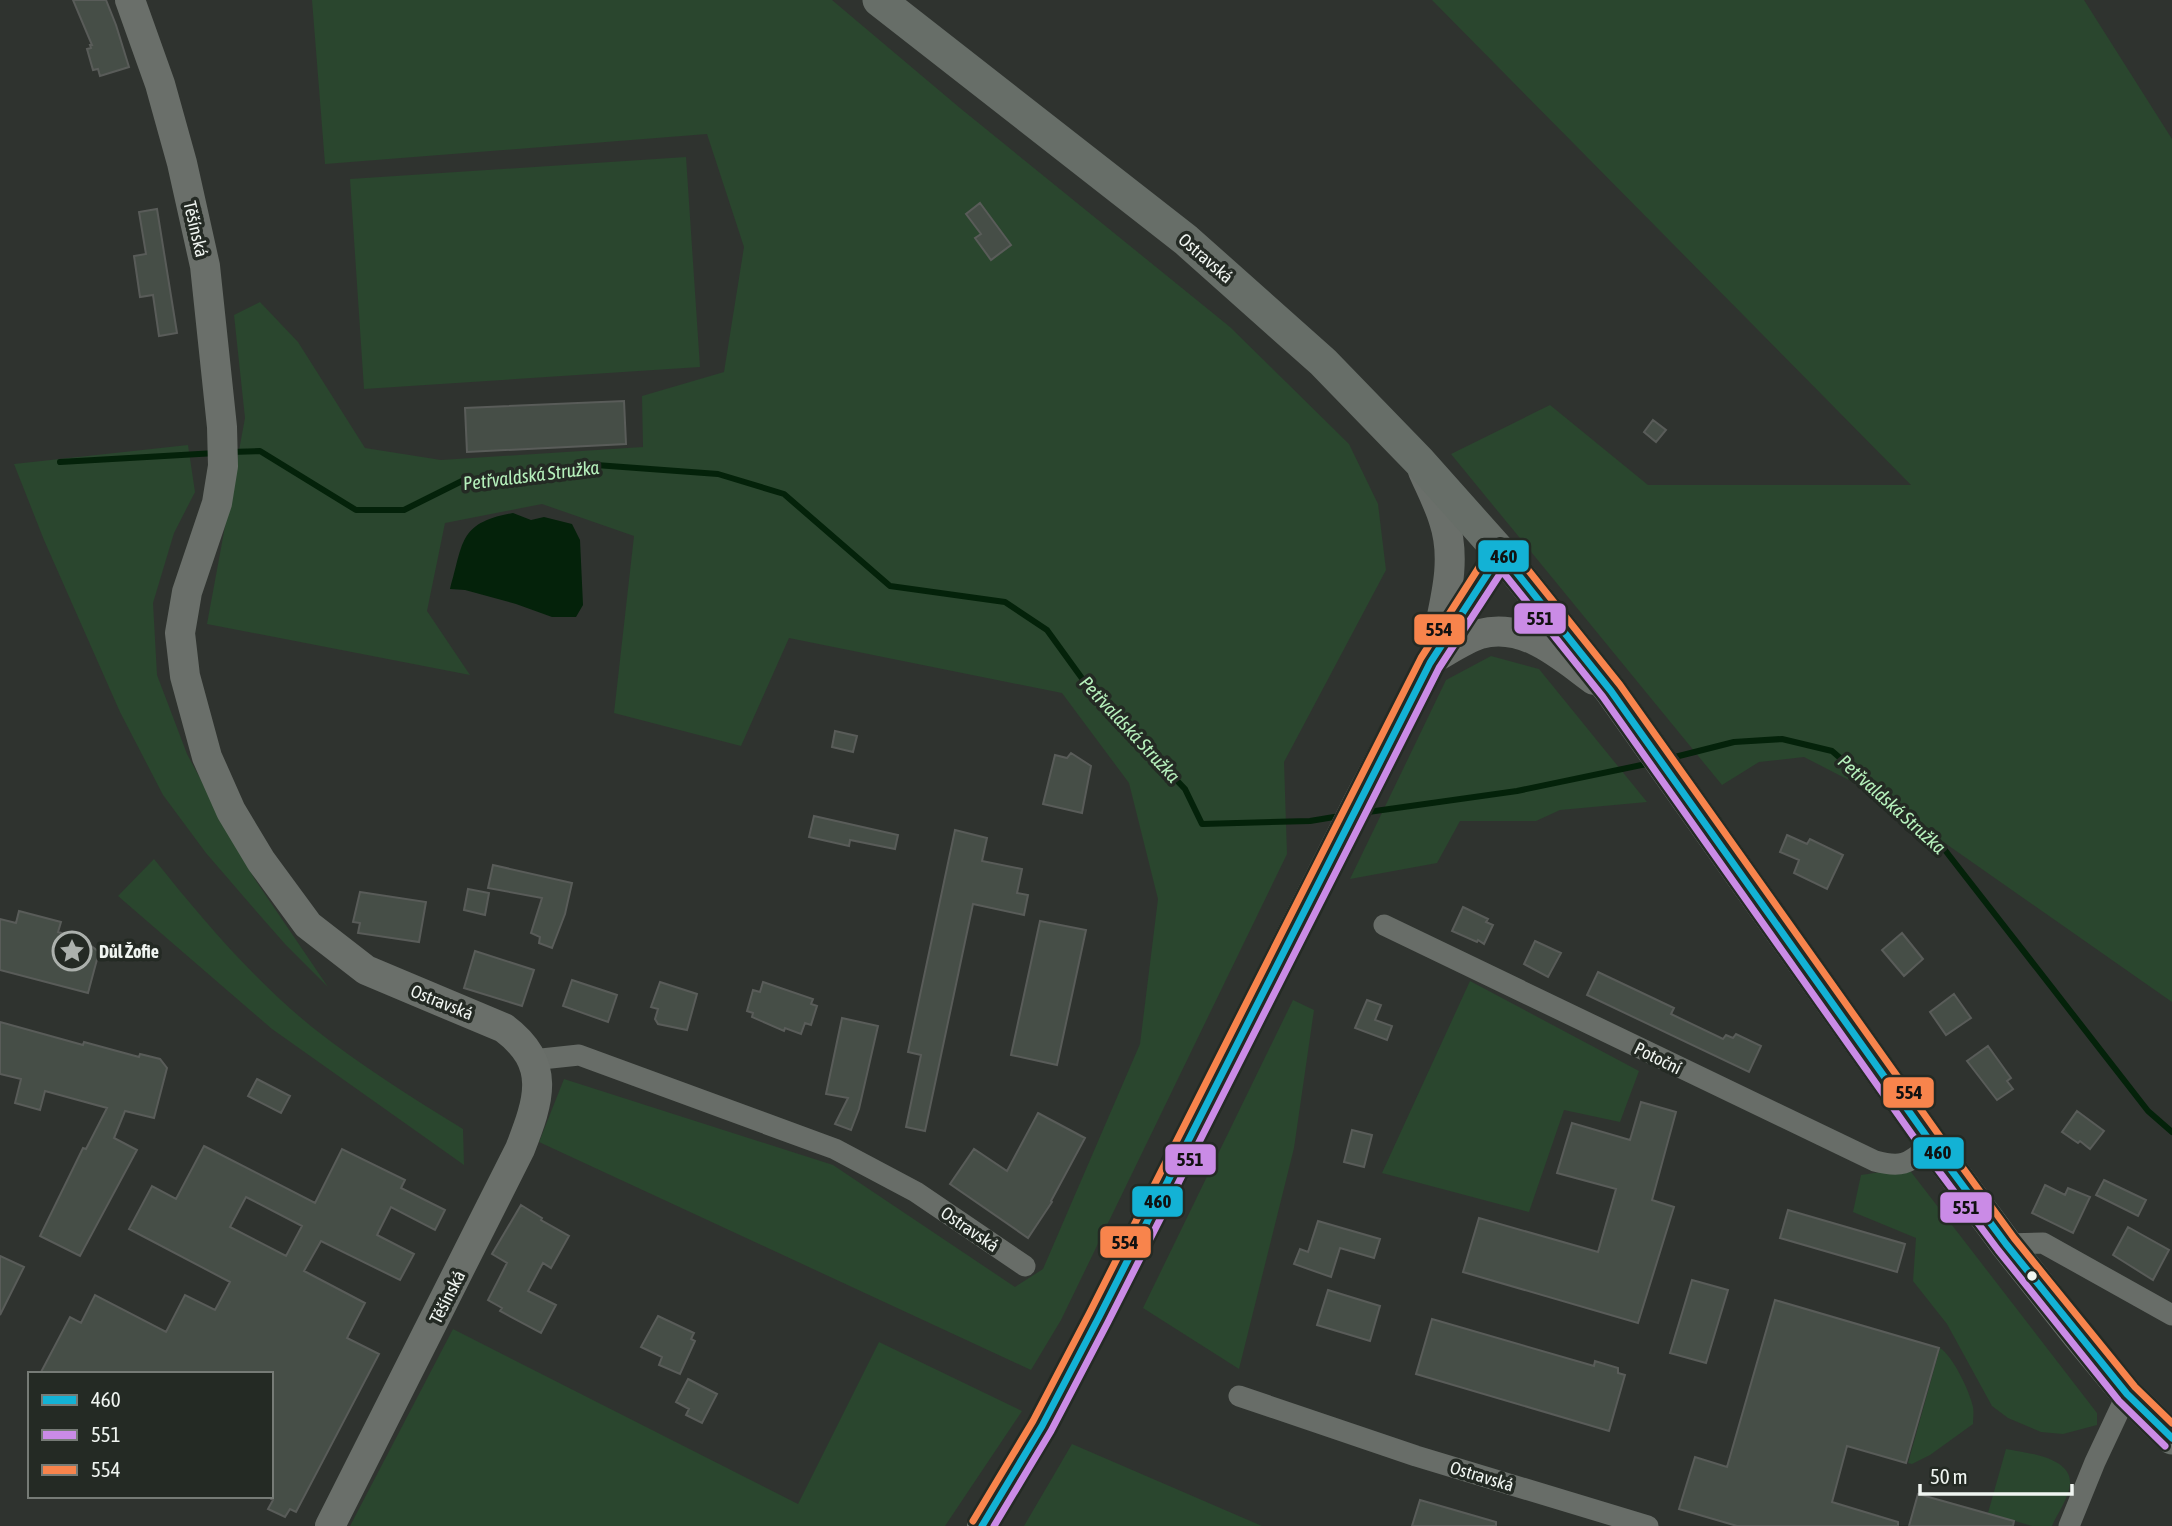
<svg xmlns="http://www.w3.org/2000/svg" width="2172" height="1526" font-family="'Asap Condensed',sans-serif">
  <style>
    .green { fill: #2a462e }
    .water { fill: #04220a }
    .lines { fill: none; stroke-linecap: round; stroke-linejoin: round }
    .stream { stroke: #04220a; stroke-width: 6 }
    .building { fill: #464e47; stroke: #595c59; stroke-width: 2; fill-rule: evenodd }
    .street { stroke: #686d68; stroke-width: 21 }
    .secondary { stroke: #6a6f6a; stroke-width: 30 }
    .primary { stroke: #676e68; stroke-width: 33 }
    .bus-1-casing { stroke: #242a24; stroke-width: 12 }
    .bus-2-casing { stroke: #242a24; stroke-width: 12 }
    .bus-3-casing { stroke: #242a24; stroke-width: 12 }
    .bus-1 { stroke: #13b2d5; stroke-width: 7 }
    .bus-2 { stroke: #ca8be6; stroke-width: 7 }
    .bus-3 { stroke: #f8844c; stroke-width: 7 }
    .bus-dot { fill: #f0f5f1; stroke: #242a24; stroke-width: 2.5 }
    .labels { text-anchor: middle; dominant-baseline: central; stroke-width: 7; stroke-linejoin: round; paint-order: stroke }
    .street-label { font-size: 18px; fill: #f0f5f1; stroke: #242a24 }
    .poi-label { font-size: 18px; font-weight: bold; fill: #f0f5f1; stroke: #242a24; text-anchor: start }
    .water-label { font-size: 19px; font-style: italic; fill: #b6f1bc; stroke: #242a24 }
    .line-badge { stroke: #242a24; stroke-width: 2.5 }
    .pale-badge-label { font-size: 19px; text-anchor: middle; font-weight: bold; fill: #111 }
  </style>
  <rect width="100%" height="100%" fill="#2f332f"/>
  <path class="green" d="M312,0H832L960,108L1230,327L1349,444L1378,504L1386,570L1284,762L1287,854L1061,1320L1031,1370L539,1142L564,1079L833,1165L1015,1287L1043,1269L1140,1044L1158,899L1129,783L1062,693L789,638L741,746L614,713L634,536L542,504L445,523L427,611L470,675L207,624L245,418L234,315L260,302L298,342L365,448L441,460L643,447L642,396L724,372L744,247L707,134L325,164Z
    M1432,0H2084L2172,139V1002L1872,792L1804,757L1759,762L1722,785L1451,454L1550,405L1648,485H1911Z
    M686,157L700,367L364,389L350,179Z
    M188,445L195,492L174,533L153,603L157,675L187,754L254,878L328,987L285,944L256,911L206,853L163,795L120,712L44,540L14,464Z
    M1491,656L1539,669L1647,802L1560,810L1536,821H1460L1437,863L1350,879L1446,680Z
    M154,859C202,919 252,978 312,1027C360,1065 411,1097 463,1129L464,1165L272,1029L118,896Z
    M1470,981L1639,1071L1620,1122L1564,1110L1529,1212L1382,1173Z
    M1293,1000L1314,1010L1294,1148L1239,1369L1143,1308Z
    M1908,1168L2097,1413V1425L2063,1434L2041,1432L2008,1418L1992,1406L1947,1324L1913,1281L1916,1238L1853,1212L1861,1175Z
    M453,1329L798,1504L879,1342L1022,1411L945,1526H350Z
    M1940,1348C1953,1356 1970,1392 1973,1407C1974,1412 1973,1419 1973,1424L1930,1455L1912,1464L1908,1463Z
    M1072,1444L1262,1526H1024Z
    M2006,1449C2026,1453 2072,1457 2070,1484C2069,1498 2057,1514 2052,1526H2032L1988,1513Z"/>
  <path class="water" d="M513,513L531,520L544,517L572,524L580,540L583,605L576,617H552L516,604L465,590L450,589C464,542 458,523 513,513Z"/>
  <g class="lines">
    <path class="stream" d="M230,452L260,451L356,510H404L462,481L596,465L718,474L784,494L890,586L1005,602L1047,630L1089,688L1185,789L1202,824L1310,821L1340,816
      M60,462L216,453
      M1671,758L1734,742L1782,739L1832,751L1941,845L2148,1111L2172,1132
      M1361,813L1517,791L1651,763"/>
  </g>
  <path class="building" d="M73,0H106L116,25L129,67L100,76L98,69L93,70L87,49L91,48L90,45H92Z
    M980,203L1011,245L991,260L975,238L981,234L966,214Z
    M157,209L177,333L159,336L153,295L140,297L134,256L146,254L139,212Z
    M624,401L626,444L467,452L465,408Z
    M1653,420L1666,430L1656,442L1644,432Z
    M835,731L857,736L853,752L832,747Z
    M1071,753L1091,766L1082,813L1043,804L1055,755L1067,758Z
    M814,816L898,835L895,849L850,840L849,846L809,837Z
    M955,830L987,838L982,861L1022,869L1017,893L1028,895L1024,915L973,904L925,1131L906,1127L921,1055L908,1052Z
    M1787,835L1807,844L1810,839L1843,855L1827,889L1794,873L1799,860L1780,852Z
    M493,865L572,883L565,914L552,948L539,943L540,937L531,933L542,898L488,888Z
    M468,889L489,893L485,915L464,910Z
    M360,892L426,902L419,942L358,933L360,923L353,922Z
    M1463,907L1488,919L1486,922L1493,925L1484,944L1478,940L1477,942L1452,931Z
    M19,911L61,922L58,932L82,939L99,952L88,993L0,970V919L16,923Z
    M1040,921L1086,930L1057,1065L1011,1055Z
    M1902,933L1923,959L1904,976L1882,950Z
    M1535,941L1561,953L1548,977L1524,964Z
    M475,951L534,970L522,1006L464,988Z
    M1598,972L1674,1008L1671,1014L1723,1039L1726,1035L1733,1038L1736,1034L1761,1046L1749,1072L1587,995Z
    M572,980L617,995L608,1022L563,1006Z
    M660,982L697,994L687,1030L658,1024L655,1019L658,1009L651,1007Z
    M763,982L813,999L811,1004L817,1006L811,1025L805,1023L801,1034L785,1028L784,1031L752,1017L753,1013L747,1011L753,990L760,992Z
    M1954,994L1971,1018L1946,1035L1930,1012Z
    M1367,1000L1381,1005L1375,1020L1392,1026L1387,1040L1355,1028Z
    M842,1018L878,1026L859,1109L851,1130L835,1124L848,1098L826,1094Z
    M0,1022L83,1045L84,1042L139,1057L140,1054L160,1059L167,1068L154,1118L125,1111L114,1138L137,1150L80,1256L40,1236L83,1148L86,1149L107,1108L45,1091L40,1110L15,1103L21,1079L0,1074Z
    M1988,1046L2011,1078L2007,1081L2013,1089L1997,1100L1967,1061Z
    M257,1079L290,1096L281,1113L248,1096Z
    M1641,1102L1676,1112L1652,1200L1674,1207L1638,1323L1463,1272L1479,1218L1598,1252L1616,1189L1557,1173L1572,1123L1630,1140Z
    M2077,1111L2104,1131L2090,1149L2080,1141L2078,1143L2062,1132Z
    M1038,1113L1085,1138L1051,1201L1052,1202L1028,1238L950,1184L974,1149L1007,1171Z
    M1352,1130L1372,1135L1364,1167L1344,1162Z
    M204,1146L315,1203L342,1149L405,1180L401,1188L445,1210L435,1230L391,1207L377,1235L414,1254L400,1280L321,1241L304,1271L365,1303L347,1338L379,1354L296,1512L290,1509L285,1517L268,1509L273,1500L271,1499V1374H40L70,1317L81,1323L95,1295L166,1332L185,1295L215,1310L230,1282L129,1229L152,1186L176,1199ZM246,1197L302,1226L286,1256L230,1227Z
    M2104,1180L2146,1200L2138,1216L2096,1195Z
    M2045,1185L2065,1195L2068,1188L2090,1197L2073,1233L2032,1213Z
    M521,1205L542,1218L541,1220L569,1236L551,1268L543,1263L528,1291L556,1305L541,1333L500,1311L502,1308L488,1300L507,1263L492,1254Z
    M1788,1210L1905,1244L1897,1272L1780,1238Z
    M1318,1221L1380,1239L1374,1258L1340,1248L1331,1277L1294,1264L1300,1249L1308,1252Z
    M2128,1227L2169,1250L2153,1280L2113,1255Z
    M0,1256L24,1267L0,1315Z
    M1692,1280L1728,1290L1706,1363L1670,1353Z
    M1328,1290L1380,1306L1370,1341L1317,1325Z
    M1775,1300L1939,1348L1906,1463L1847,1446L1832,1502L1898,1522V1526H1737L1679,1509L1695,1457L1727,1467Z
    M658,1316L694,1333L691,1339L695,1341L680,1374L659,1365L662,1357L641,1347Z
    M1432,1319L1594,1366L1595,1361L1618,1368V1373L1625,1375L1609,1431L1416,1374Z
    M688,1379L717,1394L702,1423L686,1415L689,1409L676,1402Z
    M1918,1494L2014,1521L2013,1526H1909Z
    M1420,1500L1496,1522V1526H1412Z"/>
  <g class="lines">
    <path class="street" d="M1384,925L1875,1161C1905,1169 1909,1162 1932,1144
      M532,1060L579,1055L835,1149L916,1192L1025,1266
      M2006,1244L2043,1243L2172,1315
      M1239,1396L1416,1456L1648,1526
      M2069,1526L2095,1462L2127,1394"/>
    <path class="secondary" d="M130,0L160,84L182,163L205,266L222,427L223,466L217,503L187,592L180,633L185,676L207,757L231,811L261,861L308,925L366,970L504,1028C552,1064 539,1100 520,1149L330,1526
      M1423,471C1430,487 1439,504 1444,521C1457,560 1445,600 1437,639
      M1436,657C1450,649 1465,639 1480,634C1525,622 1561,656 1594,680
      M982,1526L1042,1426L1099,1317L1359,800L1430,663L1501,553"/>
    <path class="primary" d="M879,0L1186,240L1323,362L1419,461L1501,553L1611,691L1932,1144L2006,1244L2079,1336L2127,1394L2172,1438"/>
    <defs>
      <path id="bus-1" d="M982,1526L1042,1426L1099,1317L1430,663L1501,553L1611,691L1932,1144L2006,1244L2127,1394L2172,1438"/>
      <path id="bus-2" d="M994,1526L1051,1431L1108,1322L1439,668L1502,571L1603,697L1923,1150L1998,1250L2119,1401L2165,1446"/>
      <path id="bus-3" d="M973,1521L1033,1421L1090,1312L1421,658L1492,547L1500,543L1509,546L1620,685L1941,1138L2014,1238L2135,1387L2172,1423"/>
    </defs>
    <use href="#bus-1" class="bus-1-casing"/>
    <use href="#bus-2" class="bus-2-casing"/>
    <use href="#bus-3" class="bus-3-casing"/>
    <use href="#bus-1" class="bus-1"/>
    <use href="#bus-2" class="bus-2"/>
    <use href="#bus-3" class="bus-3"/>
  </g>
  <defs>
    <symbol id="sight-ring" viewBox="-11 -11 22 22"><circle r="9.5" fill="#242a24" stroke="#acb1ad" stroke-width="1.5"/><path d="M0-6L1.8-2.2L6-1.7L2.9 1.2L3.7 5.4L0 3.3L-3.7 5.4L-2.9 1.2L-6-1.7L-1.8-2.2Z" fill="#acb1ad"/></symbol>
  </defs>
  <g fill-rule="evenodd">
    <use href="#sight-ring" x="50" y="929" width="44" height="44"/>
  </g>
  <circle class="bus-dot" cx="2032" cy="1276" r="6"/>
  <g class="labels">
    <g class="street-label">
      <text transform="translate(196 229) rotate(77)">Těšínská</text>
      <text transform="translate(1206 258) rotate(41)">Ostravská</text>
      <text transform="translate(442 1002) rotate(22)">Ostravská</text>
      <text transform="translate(1658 1058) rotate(26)">Potoční</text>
      <text transform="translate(970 1229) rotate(34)">Ostravská</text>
      <text transform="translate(447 1297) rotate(-63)">Těšínská</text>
      <text transform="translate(1482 1476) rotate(17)">Ostravská</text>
    </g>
    <g class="poi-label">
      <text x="99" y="951">Důl Žofie</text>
    </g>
    <g class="water-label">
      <text transform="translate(531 475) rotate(-7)">Petřvaldská Stružka</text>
      <text transform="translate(1130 729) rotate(47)">Petřvaldská Stružka</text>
      <text transform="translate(1892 804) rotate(42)">Petřvaldská Stružka</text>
    </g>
  </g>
  <g class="line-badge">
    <rect x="1477" y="539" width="53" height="34" rx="7" fill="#13b2d5"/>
    <rect x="1513" y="602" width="54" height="33" rx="7" fill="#ca8be6"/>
    <rect x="1413" y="613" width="53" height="33" rx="7" fill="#f8844c"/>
    <rect x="1882" y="1076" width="53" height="33" rx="7" fill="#f8844c"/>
    <rect x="1912" y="1136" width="53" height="34" rx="7" fill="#13b2d5"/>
    <rect x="1164" y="1143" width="53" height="33" rx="7" fill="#ca8be6"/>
    <rect x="1131" y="1185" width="53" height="33" rx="7" fill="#13b2d5"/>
    <rect x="1939" y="1191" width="54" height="33" rx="7" fill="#ca8be6"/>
    <rect x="1099" y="1225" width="53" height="34" rx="7" fill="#f8844c"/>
  </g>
  <g class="pale-badge-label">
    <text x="1504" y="563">460</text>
    <text x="1540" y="625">551</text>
    <text x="1439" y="636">554</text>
    <text x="1909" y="1099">554</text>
    <text x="1938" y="1159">460</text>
    <text x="1190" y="1166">551</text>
    <text x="1158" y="1208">460</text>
    <text x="1966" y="1214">551</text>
    <text x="1125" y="1249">554</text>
  </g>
  <rect x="28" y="1372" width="245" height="126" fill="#242a24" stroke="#767b76" stroke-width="2"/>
  <rect x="42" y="1395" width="35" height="10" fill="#13b2d5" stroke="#767b76" stroke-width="2"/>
  <text x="91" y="1407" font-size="21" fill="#f0f5f1">460</text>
  <rect x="42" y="1430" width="35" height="10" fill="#ca8be6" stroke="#767b76" stroke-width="2"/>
  <text x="91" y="1442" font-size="21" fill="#f0f5f1">551</text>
  <rect x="42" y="1465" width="35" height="10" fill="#f8844c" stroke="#767b76" stroke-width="2"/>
  <text x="91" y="1477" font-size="21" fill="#f0f5f1">554</text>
  <path d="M1920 1484v10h152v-10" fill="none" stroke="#f0f5f1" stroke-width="3.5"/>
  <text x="1930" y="1484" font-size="21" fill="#f0f5f1" stroke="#242a24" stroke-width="5" paint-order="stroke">50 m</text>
</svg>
